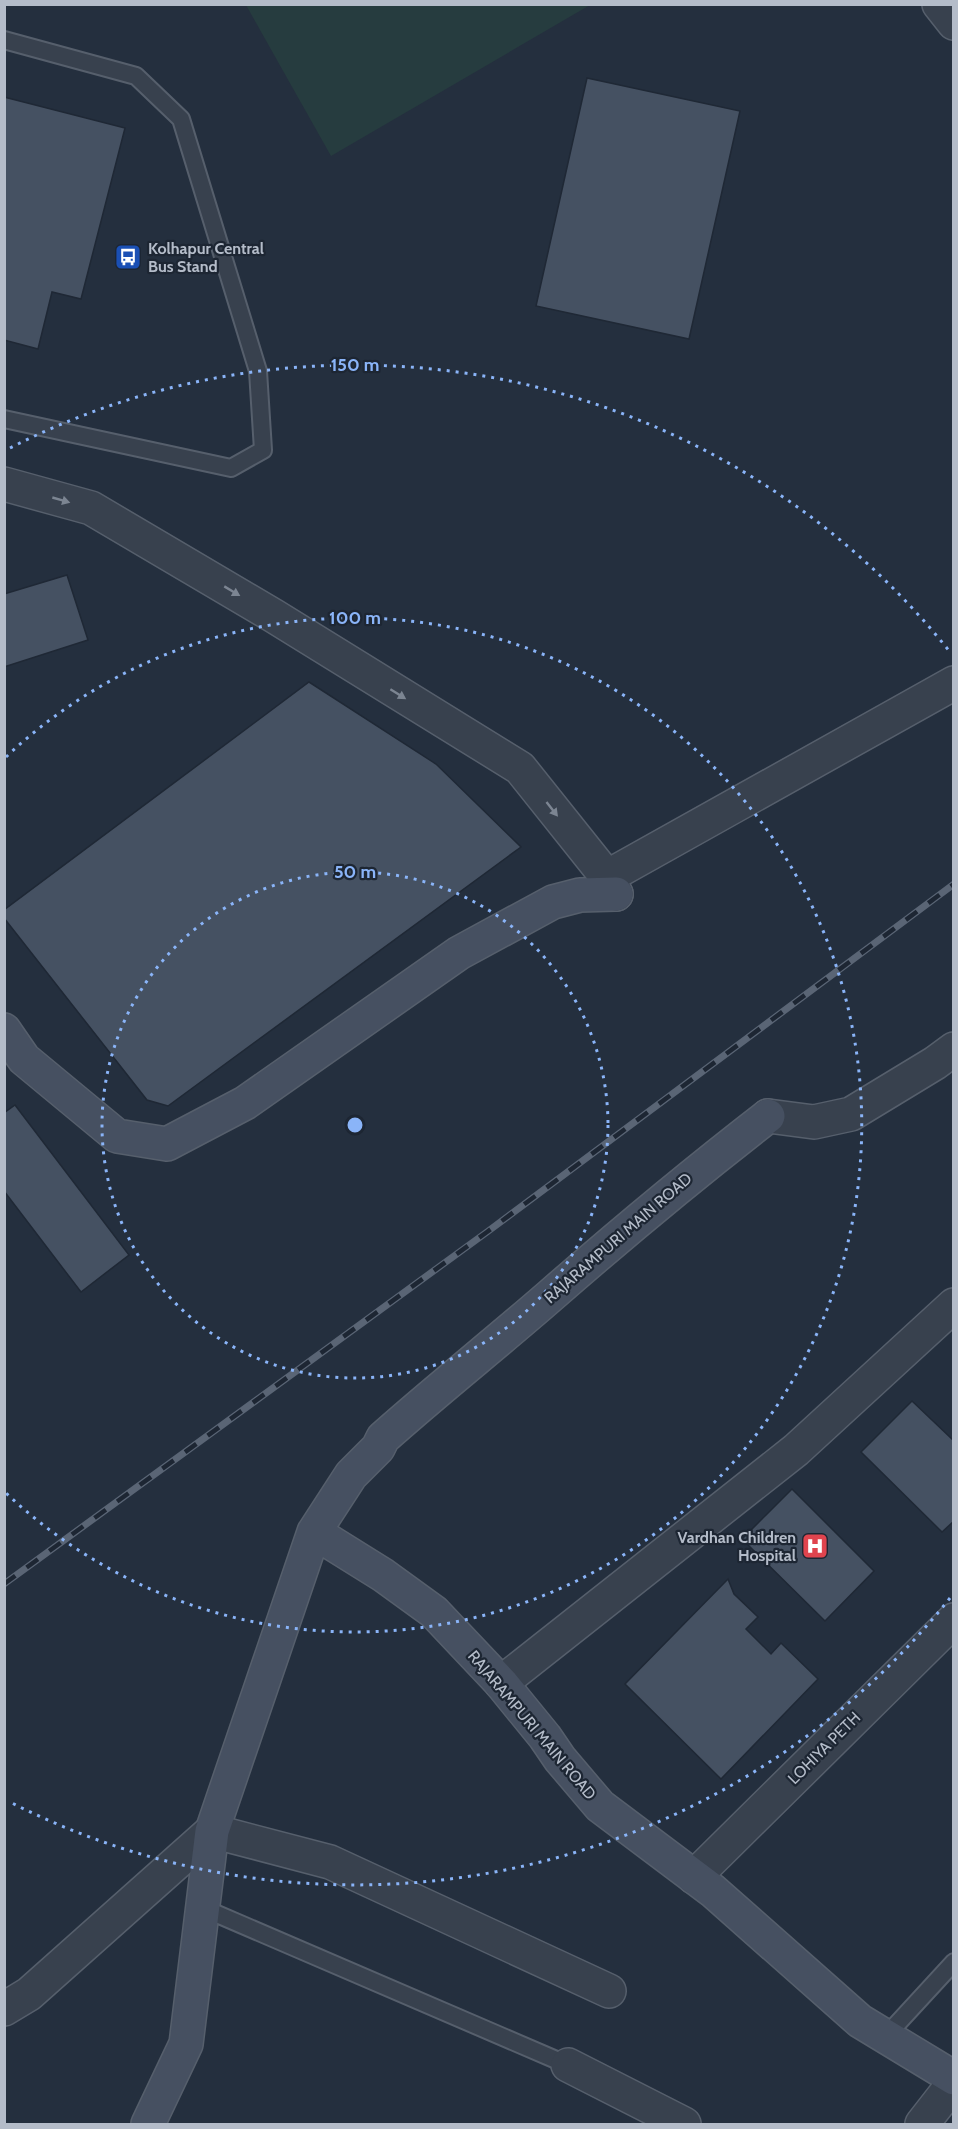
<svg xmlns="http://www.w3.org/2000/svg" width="958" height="2129" font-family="Cabin,sans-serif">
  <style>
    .green { fill: #263c3f }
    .building { fill: #455162; stroke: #1f2835; stroke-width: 1.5 }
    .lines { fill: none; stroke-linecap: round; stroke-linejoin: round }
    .lane-casing { stroke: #565f6c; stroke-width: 20 }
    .street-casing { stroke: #565f6c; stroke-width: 36 }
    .secondary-casing { stroke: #565f6c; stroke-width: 36 }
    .lane { stroke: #38414e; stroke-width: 16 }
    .street { stroke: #38414e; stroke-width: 33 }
    .secondary { stroke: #465061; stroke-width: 33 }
    .rail-casing { stroke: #5a6575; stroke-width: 7 }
    .rail { stroke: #1d2633; stroke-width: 4.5; stroke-dasharray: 14; stroke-linecap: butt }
    .oneway { fill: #7c8592 }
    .ring { fill: none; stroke: #8ab4f8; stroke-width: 3; stroke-dasharray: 3 6 }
    .labels { text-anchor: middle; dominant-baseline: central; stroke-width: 4.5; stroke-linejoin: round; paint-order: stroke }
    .poi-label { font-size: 16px; font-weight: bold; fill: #b4bcc9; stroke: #1d2633; text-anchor: start }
    .street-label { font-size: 16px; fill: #b4bcc9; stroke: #1d2633 }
    .centre { fill: #8ab4f8; stroke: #1d2633; stroke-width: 3 }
    .ring-label { font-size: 18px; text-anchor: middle; font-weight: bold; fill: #8ab4f8; stroke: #1d2633; stroke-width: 4.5; stroke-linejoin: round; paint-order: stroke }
  </style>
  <rect width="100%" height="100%" fill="#242f3e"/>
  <path class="green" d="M246,5H590L331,156Z"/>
  <path class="building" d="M587,78L740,111L689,339L536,306Z
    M4,97L125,128L81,299L52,292L38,349L4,340Z
    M67,575L88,640L4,667V594Z
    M309,682L436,764L521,847L168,1106L147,1100L4,918V910Z
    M15,1105L129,1255L81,1292L4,1191V1113Z
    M912,1401L954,1441V1521L942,1532L861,1452Z
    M792,1489L874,1571L825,1621L742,1539Z
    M728,1579L734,1594L758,1617L746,1629L771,1654L781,1643L818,1679L721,1779L625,1684Z"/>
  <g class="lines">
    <defs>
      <path id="lane" d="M4,40L136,76L181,119L258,371L263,450L231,468L4,419
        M203,1908L568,2065
        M885,2037L954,1962"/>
      <path id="street" d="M939,4L954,23
        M4,484L91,508L274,616L520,768L607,877L616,894
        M607,877L954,683
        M768,1116L814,1122L851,1114L935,1063L954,1049
        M501,1683L796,1450L954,1305
        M694,1877L954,1620
        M4,2009L29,1994L212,1831L330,1862L609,1991
        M568,2065L684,2124
        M922,2124L954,2083"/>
      <path id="secondary" d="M4,1030L24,1059L117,1136L167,1144L245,1103L459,953L553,902L580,895L616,894
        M768,1116C693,1174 621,1234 550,1296C495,1344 438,1389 383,1438L378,1448L351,1475L314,1532L383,1575L434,1612L501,1683L545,1737L560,1759L600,1806L713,1891L860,2021L954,2078
        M148,2124L186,2044L212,1831L314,1532"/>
    </defs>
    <use href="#lane" class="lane-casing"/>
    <use href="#street" class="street-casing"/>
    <use href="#secondary" class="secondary-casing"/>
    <use href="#lane" class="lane"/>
    <use href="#street" class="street"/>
    <use href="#secondary" class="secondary"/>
    <defs>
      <path id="rail" d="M4,1584L487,1232L954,884"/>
    </defs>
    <use href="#rail" class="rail-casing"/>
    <use href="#rail" class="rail"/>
  </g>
  <defs><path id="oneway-solid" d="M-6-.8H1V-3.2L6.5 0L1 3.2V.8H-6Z" transform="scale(1.5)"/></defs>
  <g class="oneway">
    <use href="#oneway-solid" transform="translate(61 500) rotate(16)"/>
    <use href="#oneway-solid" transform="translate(232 591) rotate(31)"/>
    <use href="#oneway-solid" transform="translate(398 694) rotate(32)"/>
    <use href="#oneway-solid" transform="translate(552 809) rotate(52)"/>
  </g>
  <g class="ring">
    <circle cx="355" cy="1125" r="253"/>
    <path d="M6 757A507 507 0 1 1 6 1493"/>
    <path d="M950 1598A760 760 0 0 1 10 1802M10 448A760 760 0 0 1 950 652"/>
  </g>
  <defs>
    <symbol id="bus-square" viewBox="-11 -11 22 22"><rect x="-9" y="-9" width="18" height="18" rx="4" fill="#1a4fb4" stroke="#1d2633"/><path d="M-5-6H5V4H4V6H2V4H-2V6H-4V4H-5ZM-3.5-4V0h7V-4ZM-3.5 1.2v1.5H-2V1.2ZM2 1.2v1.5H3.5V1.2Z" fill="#fff"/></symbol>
    <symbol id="hospital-square" viewBox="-11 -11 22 22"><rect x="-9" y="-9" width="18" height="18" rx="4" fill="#e0444e" stroke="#1d2633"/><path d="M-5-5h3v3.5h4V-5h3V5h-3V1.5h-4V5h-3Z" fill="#fff"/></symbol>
  </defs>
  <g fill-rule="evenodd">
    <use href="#bus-square" x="113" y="242" width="30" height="30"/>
    <use href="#hospital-square" x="800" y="1531" width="30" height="30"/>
  </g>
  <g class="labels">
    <g class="poi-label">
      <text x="148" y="248">Kolhapur Central<tspan x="148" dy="18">Bus Stand</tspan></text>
      <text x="796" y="1537" text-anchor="end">Vardhan Children<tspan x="796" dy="18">Hospital</tspan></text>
    </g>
    <g class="street-label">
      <text transform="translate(618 1238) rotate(-41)">RAJARAMPURI MAIN ROAD</text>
      <text transform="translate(532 1725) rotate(50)">RAJARAMPURI MAIN ROAD</text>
      <text transform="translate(824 1748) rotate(-45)">LOHIYA PETH</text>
    </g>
  </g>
  <circle cx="355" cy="1125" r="9" class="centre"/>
  <g class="ring-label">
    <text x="355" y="371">150 m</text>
    <text x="355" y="624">100 m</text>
    <text x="355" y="878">50 m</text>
  </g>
  <rect width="958" height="2129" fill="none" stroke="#b4bcc9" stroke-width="12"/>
</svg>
